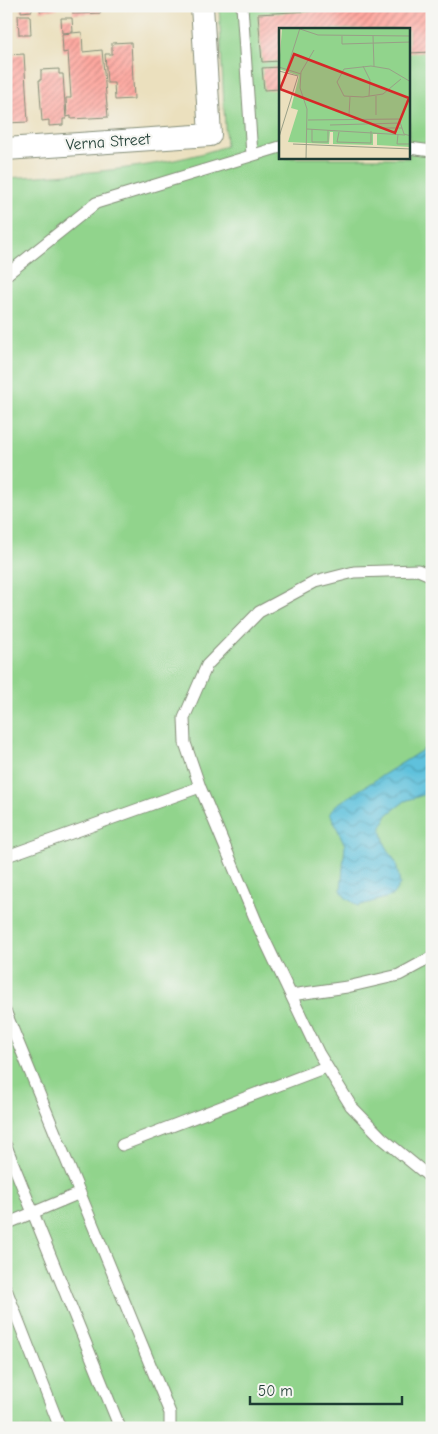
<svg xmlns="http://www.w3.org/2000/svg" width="438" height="1434" font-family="'Comic Neue',sans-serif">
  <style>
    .green { fill: #91d48c; stroke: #588860; fill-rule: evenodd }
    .water { fill: url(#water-waves); stroke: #3e7f88 }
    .building { fill: url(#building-hatch) }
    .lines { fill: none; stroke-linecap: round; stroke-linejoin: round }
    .lane-casing { stroke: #858e79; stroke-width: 13 }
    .street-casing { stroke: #858e79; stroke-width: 24 }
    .lane { stroke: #fff; stroke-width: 11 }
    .street { stroke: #fff; stroke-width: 22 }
    .labels { text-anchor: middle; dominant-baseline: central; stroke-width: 4.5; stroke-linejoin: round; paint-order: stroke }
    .street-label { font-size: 16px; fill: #1f3d34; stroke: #f6f6f2 }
    .inset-road { fill: none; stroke: #999f87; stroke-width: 1 }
    .view { fill: #d62828; fill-opacity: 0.15; stroke: #d62828; stroke-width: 2.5 }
    .inset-edge { fill: none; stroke: #1f3d34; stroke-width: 2.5 }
  </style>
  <defs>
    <pattern id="water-waves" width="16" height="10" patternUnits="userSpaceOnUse" patternTransform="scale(1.25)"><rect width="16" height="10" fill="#5ec1dc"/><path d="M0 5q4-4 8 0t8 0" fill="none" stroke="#4d9eb3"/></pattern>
    <pattern id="building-hatch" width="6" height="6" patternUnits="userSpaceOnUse" patternTransform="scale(1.25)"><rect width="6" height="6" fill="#fea79f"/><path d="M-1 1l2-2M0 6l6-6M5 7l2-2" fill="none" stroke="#cd8982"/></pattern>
  </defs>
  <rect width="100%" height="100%" fill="#f6f6f2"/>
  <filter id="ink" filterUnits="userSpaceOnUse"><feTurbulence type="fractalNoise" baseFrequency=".02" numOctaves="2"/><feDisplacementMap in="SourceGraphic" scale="10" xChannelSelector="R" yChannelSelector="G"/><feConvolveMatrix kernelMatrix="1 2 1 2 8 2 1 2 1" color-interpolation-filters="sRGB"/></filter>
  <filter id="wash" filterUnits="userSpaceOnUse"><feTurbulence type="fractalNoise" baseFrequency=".0096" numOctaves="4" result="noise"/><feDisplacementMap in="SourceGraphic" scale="20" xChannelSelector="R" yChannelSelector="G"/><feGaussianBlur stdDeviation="1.12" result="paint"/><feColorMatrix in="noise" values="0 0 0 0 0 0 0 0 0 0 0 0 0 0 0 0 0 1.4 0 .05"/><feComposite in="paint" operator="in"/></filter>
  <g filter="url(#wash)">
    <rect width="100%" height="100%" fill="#ebe0be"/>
    <path class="green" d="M219,6H432V1428H6V178C76,174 161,169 226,146ZM280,29H409V158H280Z"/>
    <path class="water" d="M432,744V792L405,801L387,815L381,829L385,844L396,863L400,884L392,896L358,906L345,897L341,890L345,845L330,813L336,805Z"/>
    <g id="blocks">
      <path class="building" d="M21,6H32V11L21,12Z
        M40,6H58V9L40,11Z
        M73,6H100L101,13L73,14Z
        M109,6H126V8L109,9Z
        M396,6H432V52L409,53V29H280V61L262,62L258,14Z
        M18,15H30L31,35H19Z
        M61,18H72L73,32L62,33Z
        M82,32L83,52L102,50L108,117L71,119V116L67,117L66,98H71L68,52L63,53L62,34Z
        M131,42L134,99L115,100L114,83H107L105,54H112V43Z
        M24,54L28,122L6,123V55Z
        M280,67V89L264,90L262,68Z
        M59,69V74H63L66,119H63V125L49,126V120L42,121L39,80H41V70Z"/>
    </g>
  </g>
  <g filter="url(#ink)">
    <use href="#blocks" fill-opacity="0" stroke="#858e79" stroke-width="1"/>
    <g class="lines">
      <defs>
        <path id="lane" d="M242,6L252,155
          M409,148L432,151
          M6,275L96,203L280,147
          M432,576L418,570L354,572L315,582L259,612L207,665L184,718L185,743L200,787L259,928L319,1054L351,1106L382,1138L432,1179
          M7,856L200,787
          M291,995L347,987L399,975L432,957
          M6,1013L170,1413V1428
          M122,1145L326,1067
          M6,1146L120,1428
          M6,1224L80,1193
          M6,1289L60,1428"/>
        <path id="street" d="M6,149L210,135L202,6"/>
      </defs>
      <use href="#lane" class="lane-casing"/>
      <use href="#street" class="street-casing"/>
      <use href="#lane" class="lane"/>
      <use href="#street" class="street"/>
    </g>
  </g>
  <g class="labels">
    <g class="street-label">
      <text transform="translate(108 142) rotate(-4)">Verna Street</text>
    </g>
  </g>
  <g transform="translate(279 28)">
    <rect width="131" height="131" fill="#ebe0be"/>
    <path d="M3,0H131V119L98,117V106H94V117L54,116V104H51L50,116L9,114L19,82L12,80L20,48L0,41Z" fill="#91d48c"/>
    <path class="inset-road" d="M21,1L39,7L132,8M63,8V16L132,14M94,8L95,38M84,38L91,52L90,68M0,39L22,46M8,41L21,0M0,43L19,48L0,109M122,51L104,66L84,69L65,68L58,54L65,41L92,38L110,41L132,54M70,87L71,69M97,87V68M29,92L120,91L125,106L132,108M51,97L122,95M100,100H123M28,101L126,107M33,101V114H49V102M60,104L58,114L92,115V103M119,106L118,116H132M14,116L132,121M27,131L28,81L21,60L22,44L35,22"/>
    <path class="view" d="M15,26L130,70L116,105L1,61Z"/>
    <rect width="131" height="131" class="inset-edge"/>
  </g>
  <rect width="438" height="1434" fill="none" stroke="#f6f6f2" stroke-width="25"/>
  <path d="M250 1396v8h152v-8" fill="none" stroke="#1f3d34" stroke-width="2.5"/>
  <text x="258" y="1396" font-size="15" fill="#1f3d34" stroke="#f6f6f2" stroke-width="4" paint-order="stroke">50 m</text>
</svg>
